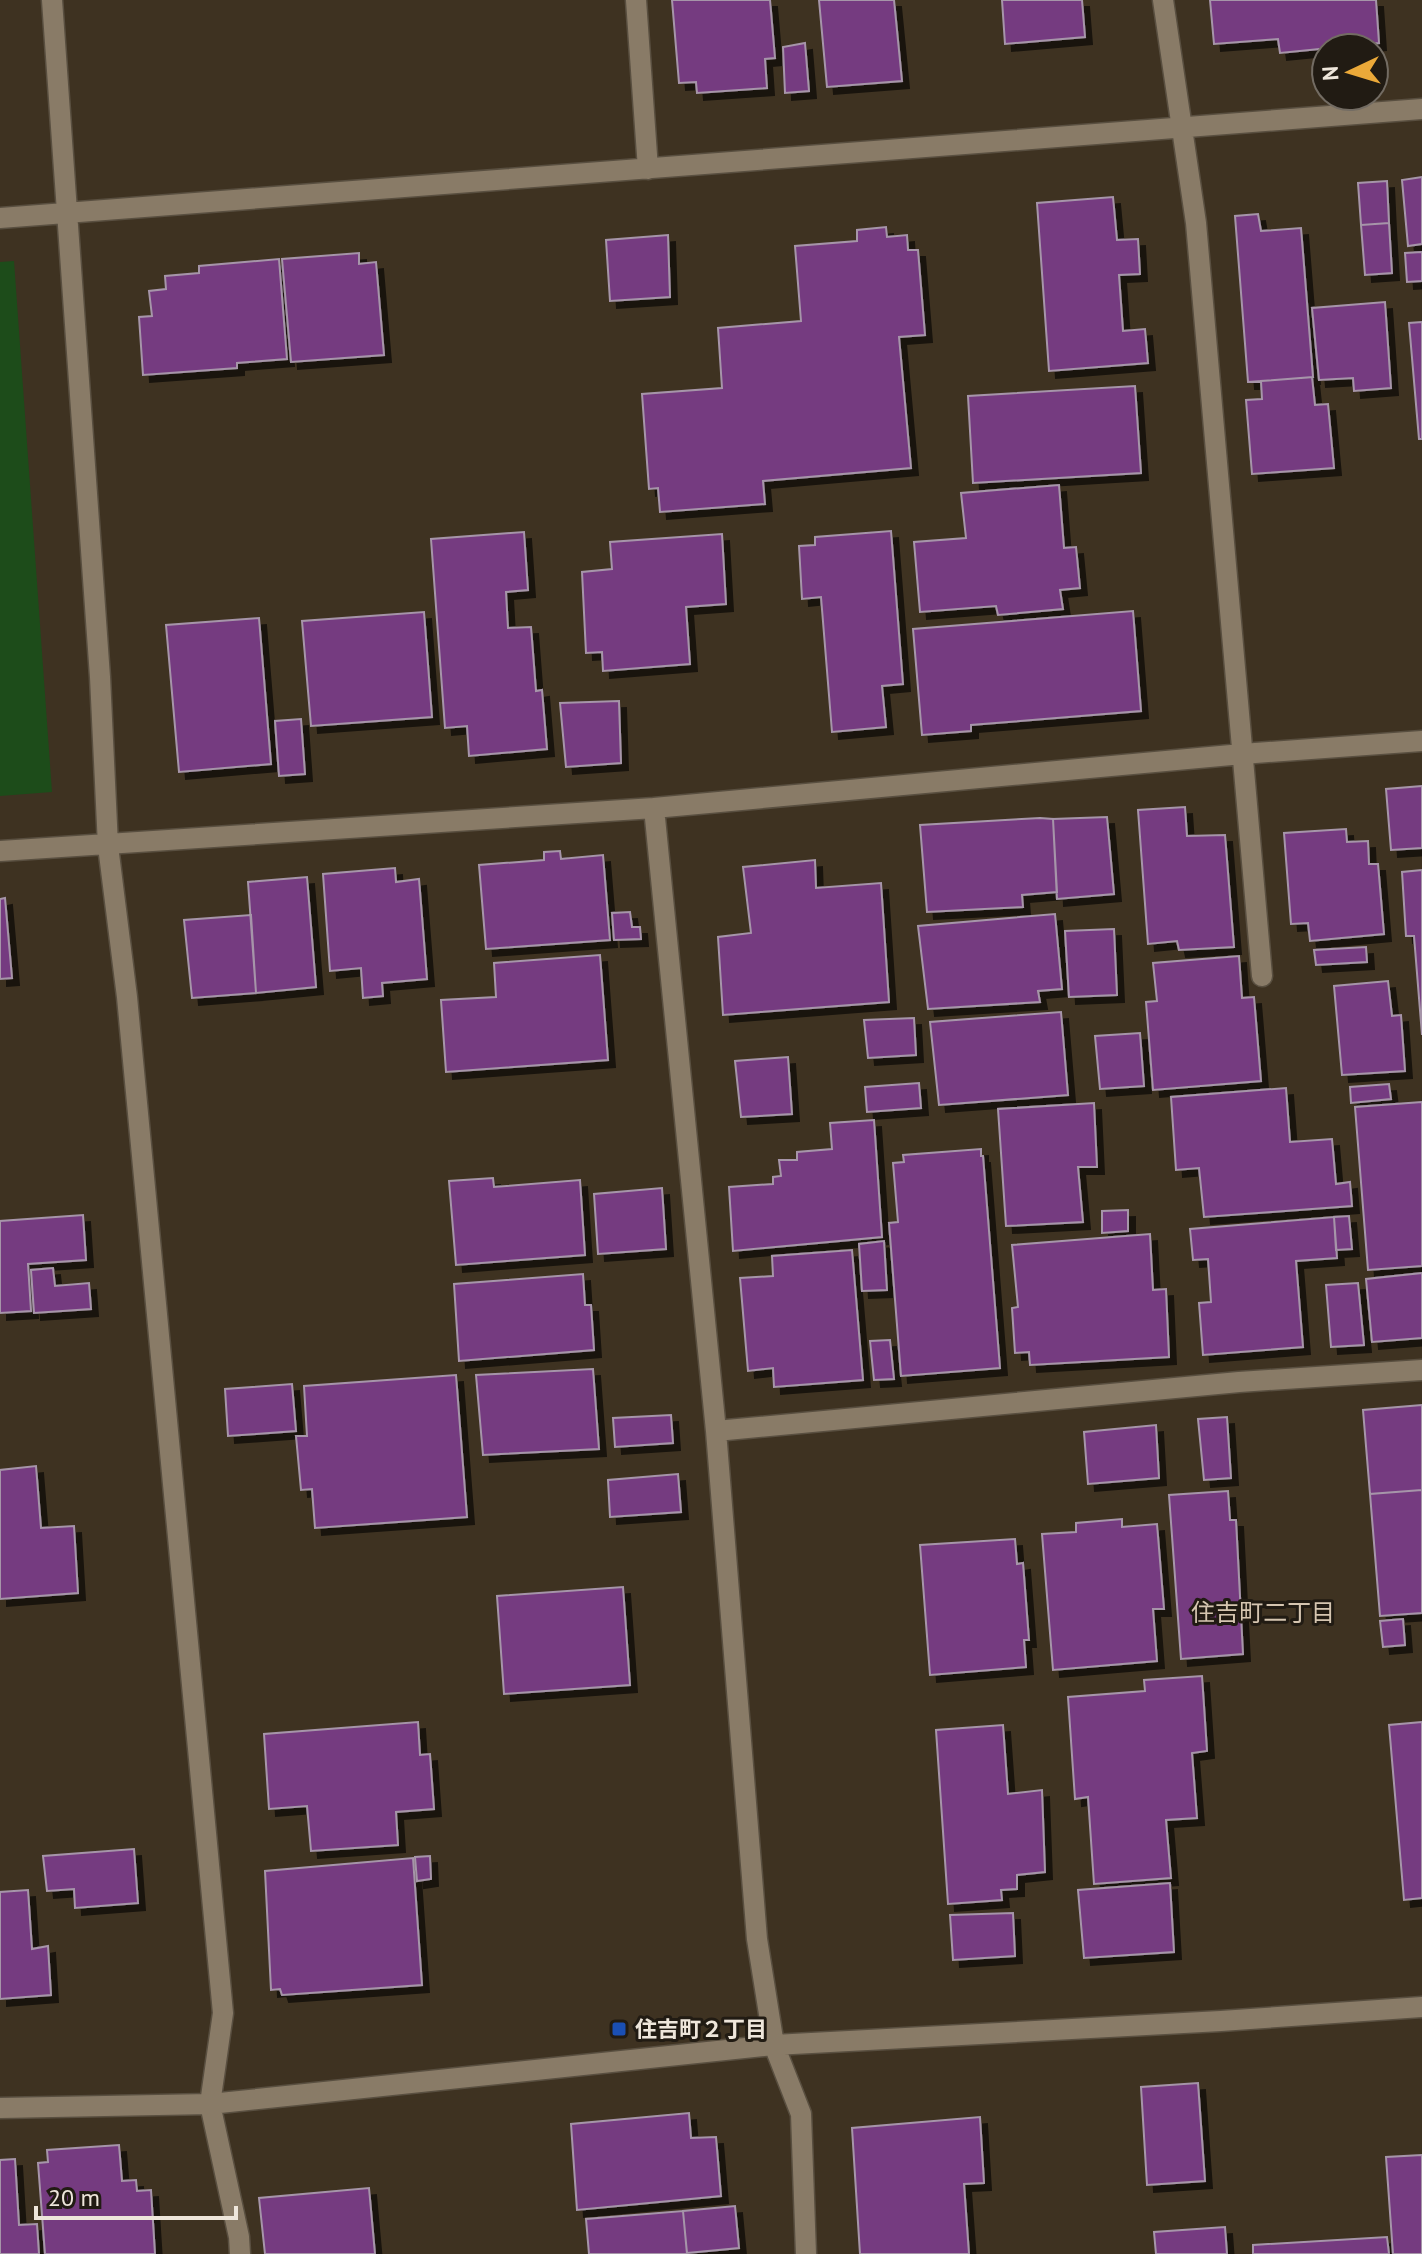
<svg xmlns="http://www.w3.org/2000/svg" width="1422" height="2254" font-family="'PT Sans','Noto Sans JP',sans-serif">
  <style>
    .green { fill: #1d4c1a }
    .building { fill: #753a80; stroke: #a695a9; stroke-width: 2; filter: url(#shadow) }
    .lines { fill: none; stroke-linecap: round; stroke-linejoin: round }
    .minor-casing { stroke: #594f40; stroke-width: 23 }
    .minor { stroke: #897b67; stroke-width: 20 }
    .transit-dot { fill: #1a4fb4; stroke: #211b13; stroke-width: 3 }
    .labels { text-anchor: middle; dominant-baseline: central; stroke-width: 6; stroke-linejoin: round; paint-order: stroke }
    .poi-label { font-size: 22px; font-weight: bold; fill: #eee6db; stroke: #211b13; text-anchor: start }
    .neighbourhood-label { font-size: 24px; fill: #d5c5b0; stroke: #211b13 }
  </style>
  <defs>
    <filter id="shadow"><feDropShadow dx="7" dy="7" stdDeviation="0" flood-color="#0009"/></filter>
  </defs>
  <rect width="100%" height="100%" fill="#3e3221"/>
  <path class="green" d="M14,261L52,792L0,796V262Z"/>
  <path class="building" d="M672,0H770L775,58L765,59L767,88L697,93L696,82L679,83Z
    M819,0H894L902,81L827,87Z
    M1002,0H1082L1085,37L1005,44Z
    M1210,0H1376L1379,43L1280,53L1278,39L1214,44Z
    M805,43L809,91L785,93L783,47Z
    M1422,177V244L1408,246L1402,180Z
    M1387,181L1389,223L1361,225L1358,183Z
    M1113,197L1117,240L1138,239L1140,274L1119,275L1123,331L1145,329L1148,363L1049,371L1037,203Z
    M1258,214L1261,231L1301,228L1313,377L1248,382L1235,216Z
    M1389,223L1392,273L1365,275L1361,225Z
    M886,227L887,237L907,235L908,250H918L925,335L899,337L911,468L763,481L765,504L660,512L658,488L649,489L642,394L722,388L718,328L801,321L795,246L857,241V230Z
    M668,235L670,297L610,301L606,240Z
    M1422,252V281L1407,282L1405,253Z
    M359,253V264L376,262L384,355L291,362L282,259Z
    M279,259L287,359L237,363V368L143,375L139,317L152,316L149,291L166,289L165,276L199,273V266Z
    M1385,302L1391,388L1354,391L1353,378L1319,380L1312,308Z
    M1422,322V439H1419L1409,323Z
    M1312,377L1315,405L1328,404L1334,468L1252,474L1246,400L1262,399L1261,381Z
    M1135,386L1141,473L973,483L968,396Z
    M1059,485L1064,548L1076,547L1080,588L1060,590L1063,609L998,615L996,606L920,612L914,542L966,538L961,493Z
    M891,531L903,684L882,686L886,727L832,732L821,597L802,599L799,546L815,545V537Z
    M524,532L528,590L506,592L508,628L531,627L536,691L542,690L547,749L469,756L467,726L445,728L431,539Z
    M722,534L726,604L686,607L690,664L603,671L602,652L586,653L582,572L612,569L610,542Z
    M1133,611L1141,711L971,725V731L922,735L913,629Z
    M424,612L432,717L311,726L302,621Z
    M259,618L271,764L179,772L166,625Z
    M619,701L621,763L566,767L560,703Z
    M301,719L305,774L279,776L275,721Z
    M1422,786V848L1391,850L1386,789Z
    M1185,807L1187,836L1225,835L1234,947L1179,950L1177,941L1148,944L1138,810Z
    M1107,817L1114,894L1057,899L1053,819Z
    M1040,818L1053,819L1057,892L1022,895L1023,907L927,912L920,825Z
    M1346,829L1347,842L1368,841L1369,864H1378L1384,934L1310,941L1308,923L1291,924L1284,833Z
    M560,851L561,859L603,855L610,940L486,949L479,865L544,860V852Z
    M815,860L816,888L881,883L889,1002L723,1015L718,937L751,933L743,867Z
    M395,868L396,882L419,879L427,979L382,983L383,996L363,998L361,968L330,971L323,874Z
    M1422,870V1035L1414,936H1406L1402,872Z
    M307,877L316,987L256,993L248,882Z
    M5,898L12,978L0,979V899Z
    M630,912L632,927H640L641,939L614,940L612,913Z
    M1055,914L1062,989L1038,991L1040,1002L928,1009L918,926Z
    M251,915L256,993L192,998L184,920Z
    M1114,929L1117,995L1069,997L1065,931Z
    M1366,947L1367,962L1316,965L1314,950Z
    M600,955L608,1060L446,1072L441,1000L496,997L494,963Z
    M1239,956L1242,998L1254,997L1261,1081L1153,1090L1146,1002L1157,1001L1153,963Z
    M1388,981L1392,1016L1401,1015L1405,1071L1342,1075L1334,986Z
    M1061,1012L1068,1095L939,1105L930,1022Z
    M914,1018L916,1055L868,1058L864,1020Z
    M1140,1033L1144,1086L1100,1089L1095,1036Z
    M788,1057L792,1114L741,1117L735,1061Z
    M919,1083L921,1108L867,1112L865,1087Z
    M1389,1084L1391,1099L1351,1103L1350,1087Z
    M1286,1088L1290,1142L1332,1139L1336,1184L1350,1182L1352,1206L1204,1217L1199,1168L1176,1170L1171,1097Z
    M1422,1102V1266L1368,1270L1355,1107Z
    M1094,1103L1097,1167H1078L1083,1222L1006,1226L998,1109Z
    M874,1120L882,1237L733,1251L729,1187L773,1184V1177L781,1176L779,1160H797V1152L832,1149L830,1123Z
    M981,1149V1156H983L1000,1368L901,1376L889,1223L898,1222L893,1163L904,1162L903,1155Z
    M493,1178L494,1187L580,1180L585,1255L456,1265L449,1181Z
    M662,1188L666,1249L598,1254L594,1194Z
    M1128,1210V1231L1102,1233V1211Z
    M83,1215L86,1260L28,1264L31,1311L0,1313V1221Z
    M1349,1216L1352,1249L1336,1250L1334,1217Z
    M1334,1217L1337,1258L1296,1261L1303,1347L1203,1355L1199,1303L1211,1302L1208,1259L1193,1260L1190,1229Z
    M1150,1234L1153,1290L1166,1289L1169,1357L1030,1365L1029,1352L1015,1353L1012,1308L1018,1307L1012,1245Z
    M884,1241L887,1290L862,1291L859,1244Z
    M852,1250L863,1380L774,1387L773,1368L748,1371L740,1278L773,1276L772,1256Z
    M53,1268L55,1286L89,1283L91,1309L34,1313L31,1270Z
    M1422,1273V1338L1372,1342L1366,1279Z
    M583,1274L585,1305H591L594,1350L459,1361L454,1284Z
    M1358,1283L1364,1345L1331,1347L1326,1285Z
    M890,1340L894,1379L874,1380L870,1341Z
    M593,1369L599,1449L483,1455L476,1375Z
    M456,1375L467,1517L315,1528L312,1489L301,1490L296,1436H307L304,1386Z
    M292,1384L296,1431L228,1436L225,1389Z
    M1422,1405V1490L1370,1494L1363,1410Z
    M671,1415L673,1443L615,1447L613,1418Z
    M1227,1417L1231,1478L1204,1480L1198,1419Z
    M1156,1425L1159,1478L1088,1484L1084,1432Z
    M36,1466L41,1528L74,1526L78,1593L0,1599V1470Z
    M678,1474L681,1512L610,1517L608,1480Z
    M1422,1490V1613L1380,1616L1370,1494Z
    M1228,1491L1230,1520H1236L1243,1654L1181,1659L1169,1495Z
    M1122,1519V1527L1157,1524L1164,1609H1153L1157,1661L1053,1670L1042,1534L1076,1532V1523Z
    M1015,1539L1017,1564L1023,1563L1029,1640H1024L1026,1667L930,1675L920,1545Z
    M623,1587L630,1685L504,1694L497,1596Z
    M1403,1619L1405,1645L1383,1647L1380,1621Z
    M1202,1676L1207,1751L1192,1753L1197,1818L1166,1820L1171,1878L1094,1884L1088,1797L1075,1799L1068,1697L1145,1691L1144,1680Z
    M418,1722L420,1755L430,1754L434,1809L396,1812L398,1845L311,1851L307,1806L269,1809L264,1734Z
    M1422,1722V1898L1404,1900L1389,1725Z
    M1003,1725L1008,1794L1042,1790L1045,1872L1017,1875V1889L1001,1890L1002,1900L948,1904L936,1730Z
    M134,1849L138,1903L75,1908L74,1889L47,1891L43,1856Z
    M430,1856L431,1879L417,1881L415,1857Z
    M413,1858L422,1985L282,1995L280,1989L271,1990L265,1871Z
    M1170,1883L1174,1952L1084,1958L1078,1890Z
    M28,1890L32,1949L48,1946L51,1995L0,1999V1892Z
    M1013,1913L1015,1956L953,1960L950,1915Z
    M1198,2083L1205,2181L1147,2185L1141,2087Z
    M689,2113L691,2138L716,2137L721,2196L577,2210L571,2124Z
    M980,2117L984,2183L964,2184L969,2254H860L852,2128Z
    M119,2145L122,2181L136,2180L137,2191L151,2190L155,2254H45L38,2163L48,2162L47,2150Z
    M1422,2155V2254H1393L1386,2157Z
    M15,2159L19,2225L37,2224L39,2254H0V2160Z
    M369,2188L375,2254H265L259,2198Z
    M735,2206L739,2248L687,2253L683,2211Z
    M683,2211L687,2254H589L586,2219Z
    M1225,2227L1227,2254H1156L1154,2232Z
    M1387,2237L1389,2254H1253V2245Z"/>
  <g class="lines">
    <defs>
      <path id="minor" d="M52,0L100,677L108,846L127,997L223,2013L210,2104L239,2237L240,2254
        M636,0L648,169
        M1163,0L1196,223L1262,976
        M0,218L1422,109
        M654,808L716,1431L757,1939L774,2045L801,2114L806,2254
        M0,851L654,808L1242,754L1422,741
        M716,1431L1239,1382L1422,1370
        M0,2108L210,2104L774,2045L1221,2021L1422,2007"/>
    </defs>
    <use href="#minor" class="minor-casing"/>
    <use href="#minor" class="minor"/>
  </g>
  <rect class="transit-dot" x="611" y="2021" width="16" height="16" rx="4"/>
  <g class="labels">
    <g class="poi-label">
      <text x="635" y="2029">住吉町２丁目</text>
    </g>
    <g class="neighbourhood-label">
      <text x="1263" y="1612">住吉町二丁目</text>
    </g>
  </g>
  <g transform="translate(1350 72) rotate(266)"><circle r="38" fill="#211b13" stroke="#736c63" stroke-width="2"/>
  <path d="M0-6L14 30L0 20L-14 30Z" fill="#eba939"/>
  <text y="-12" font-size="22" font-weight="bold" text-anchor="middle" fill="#eee6db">N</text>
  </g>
  <path d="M36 2206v12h200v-12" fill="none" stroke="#eee6db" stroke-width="4"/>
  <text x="48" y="2206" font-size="24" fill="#eee6db" stroke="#211b13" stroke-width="6" paint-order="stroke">20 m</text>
</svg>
